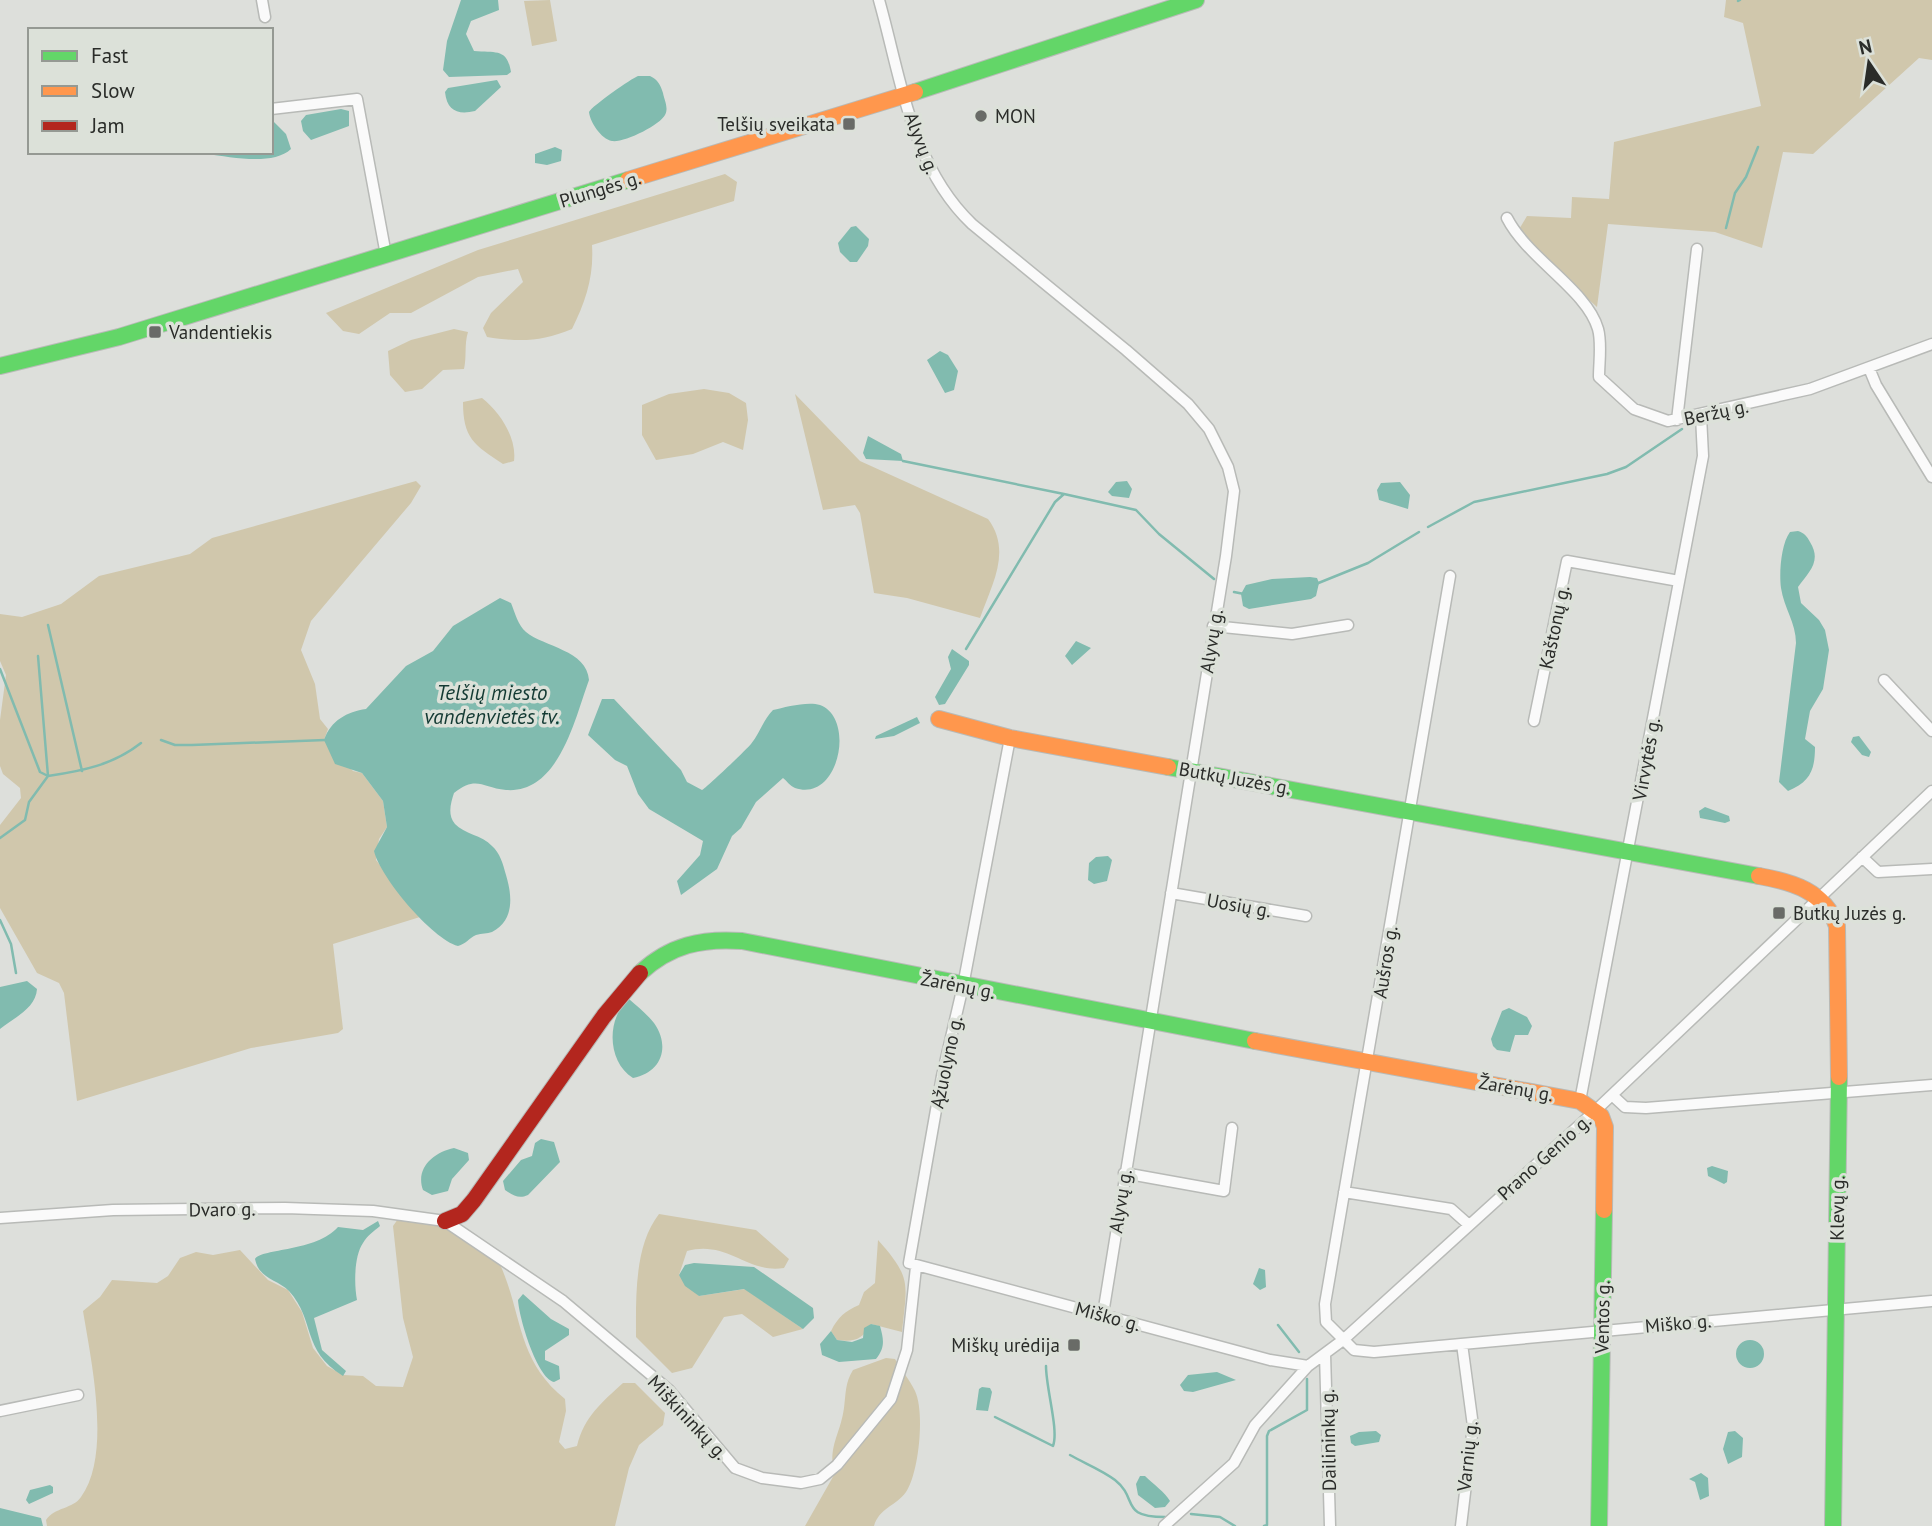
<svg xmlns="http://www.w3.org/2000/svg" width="1932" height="1526" font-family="'PT Sans',sans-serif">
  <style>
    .green { fill: #d0c7ac }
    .water { fill: #81bbaf }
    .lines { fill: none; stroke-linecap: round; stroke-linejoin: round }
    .stream { stroke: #81bbaf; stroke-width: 2.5 }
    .street-casing { stroke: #b8bab7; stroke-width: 13 }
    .fast-casing { stroke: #b8bab7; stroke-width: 18 }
    .slow-casing { stroke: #b8bab7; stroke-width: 18 }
    .jam-casing { stroke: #b8bab7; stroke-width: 18 }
    .street { stroke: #fafafa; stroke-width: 10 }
    .fast { stroke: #63d668; stroke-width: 16 }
    .slow { stroke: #ff974d; stroke-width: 16 }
    .jam { stroke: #b3261e; stroke-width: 16 }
    .poi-dot { fill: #696b67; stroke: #dce1d9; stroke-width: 2.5 }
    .labels { text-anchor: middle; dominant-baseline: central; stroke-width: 7; stroke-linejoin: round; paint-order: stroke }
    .poi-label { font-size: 19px; fill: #2a2c29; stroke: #dce1d9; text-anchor: start }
    .street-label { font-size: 19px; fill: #2a2c29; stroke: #dce1d9 }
    .water-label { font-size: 21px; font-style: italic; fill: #133a33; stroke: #dce1d9 }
  </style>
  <rect width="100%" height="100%" fill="#dddfdb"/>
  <path class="green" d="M550,0L557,41L532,46L524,1Z
    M1726,0H1932V60L1919,58L1813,154L1783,152L1762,248L1715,232L1608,224L1597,307L1530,247L1518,231L1527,216L1571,218L1572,197L1609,199L1614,142L1761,106L1743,23L1724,17Z
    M725,174L737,182L734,201L592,245C594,276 586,301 572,329C541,342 519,342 487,337L483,328L491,313L523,282L518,269L478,277L411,313H390L359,334L343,331L326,313L478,250Z
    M454,329L468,332C464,345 467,356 464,369L443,370L422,389L405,392L390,375L388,351L411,340Z
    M704,389L729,393L746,403L748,420L743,450L723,442L693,454L656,460L642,435V405L669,394Z
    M795,394L860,461L988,519C1012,551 992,584 980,618L907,598L874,593L860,513L855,505L823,510Z
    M482,398C500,412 517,438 514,461L503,464C474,445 463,438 463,402Z
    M416,481L421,486L411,503L311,621L301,650L315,684L320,719L328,729L324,740L353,771L362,773L383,801L387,827L379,839L376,860L420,917L333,944L343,1029L338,1033L251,1048L77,1101L64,993L59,983L37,973L0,908V825L21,798L20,788L3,774L0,766V720L6,675L0,661V614L22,617L61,604L99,576L190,554L212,538Z
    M659,1214L756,1230L789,1259L784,1268C747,1274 728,1240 687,1251L679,1275L699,1296L745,1289L803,1329L773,1337L742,1314L724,1317L692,1368L672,1373L636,1337C636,1298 634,1246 659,1214Z
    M398,1219L444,1226L498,1260C523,1312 515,1359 565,1399L566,1411L559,1442L565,1449L577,1446C584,1417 602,1402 623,1383H635L665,1413L663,1425L639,1445L629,1468L615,1526H47L46,1520C55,1507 73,1509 81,1497C112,1455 91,1360 83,1311L100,1297L112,1280L157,1283L168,1276L180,1258L196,1252L213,1255L240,1250L268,1280L288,1290L302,1312L313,1348L327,1366L343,1375L363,1376L376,1386L403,1387L413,1357L403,1318L393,1226Z
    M878,1240C912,1278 907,1283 902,1332L871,1324C862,1340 855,1342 837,1340L831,1331C838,1317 845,1311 859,1305L864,1292L875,1283Z
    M886,1358L895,1359C901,1370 910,1380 915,1391C925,1412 919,1473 906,1492C896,1506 879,1508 874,1526H805L834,1475C828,1445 840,1436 844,1408C846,1393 845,1383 853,1370Z"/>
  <path class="water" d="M461,0H498L499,10L471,21L466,34L474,51C496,53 507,48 511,72L507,75L449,77L443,70L447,41Z
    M638,76H650C658,80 660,84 663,93C664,99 669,108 665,115C660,125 624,143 612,141C601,139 590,122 589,112C592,106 632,78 638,76Z
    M497,80L501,87L475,111C458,115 447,111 445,92L448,88Z
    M341,109L349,111V126L311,140L303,131L301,121L306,115Z
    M272,120L286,134L291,149C273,166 231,157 207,154L271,152Z
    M555,147L562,150L561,161L547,165L535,163V154Z
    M856,226L869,239L868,246L857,262H850L840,252L838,243L851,227Z
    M940,351L948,355L958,371L954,390L945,393L927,360Z
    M868,436L901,454L903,461L866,459L863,453Z
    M1127,481L1132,489L1129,498L1112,496L1108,492L1116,482Z
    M1400,482L1410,495L1408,509L1379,500L1377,490L1381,483Z
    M1798,531C1804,533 1807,536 1810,542C1822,561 1809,572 1798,587L1801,603L1819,620L1825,630L1829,650L1823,689L1810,711L1805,739L1815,747C1815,770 1810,782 1788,791L1779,782L1796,643C1796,623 1784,608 1781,588C1779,573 1781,544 1790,532Z
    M1310,577L1317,578L1319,583L1316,596L1311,599L1249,609L1243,606L1241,594L1246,585L1272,579Z
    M500,598L511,603C515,613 518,625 526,632C544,647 587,650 589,680C575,718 559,794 506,790C482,788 477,775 454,793C451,802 447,815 455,824C464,834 482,835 492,846C500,853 503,864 506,875C512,895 515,920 492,932C487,934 482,933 476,935C469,938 466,944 458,946C432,939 380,877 374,851L387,827L383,801L362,773L335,764L324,740C331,720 347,712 366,709L406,666L433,651L453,626Z
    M1076,641L1091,648L1072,665L1065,656Z
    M952,649L969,661V665L945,704L939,705L935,697L951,669L948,657Z
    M602,699H614L681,770L687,782L702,790C705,789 746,750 751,744C760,733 763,720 773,710C785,707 808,701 820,705C856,718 839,803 795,788C790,786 787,781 783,778L756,802L741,828L732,836L717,869L681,895L677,881L700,855L703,841L649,809L638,794L627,766L615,760L588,735Z
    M917,717L920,723L894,736L875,739L876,736Z
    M1859,736L1871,752L1869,757L1862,755L1851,742L1853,737Z
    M1705,807L1729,816L1730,821L1725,823L1700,818L1699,811Z
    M1108,856L1112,860L1107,881L1094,884L1088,880L1089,863L1096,857Z
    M27,981L37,989C36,1008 14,1018 0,1029V987Z
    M629,999C637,1006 647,1014 654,1023C671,1047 661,1073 633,1078C607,1062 606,1018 629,999Z
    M1509,1008L1527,1017L1532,1026L1528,1035H1515L1510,1052L1497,1050L1493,1046L1491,1039L1502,1011Z
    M541,1139L554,1142L560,1162L528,1195C519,1199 514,1196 505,1190L503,1181L521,1160L532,1156L535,1143Z
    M454,1148L468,1153L469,1160L452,1179L448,1191L432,1195L423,1190C415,1168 434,1152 454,1148Z
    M1712,1166L1728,1171L1727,1182L1724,1184L1708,1176L1707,1168Z
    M378,1221L380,1226C374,1231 367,1236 363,1243C354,1256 354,1285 357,1300L314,1318L322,1350L346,1371L343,1376C301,1350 316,1321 289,1291C277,1279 259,1279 255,1259C262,1248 316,1252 338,1227L363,1230Z
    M694,1263L754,1267L813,1308L814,1318L803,1329L744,1289L699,1296L685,1286L679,1275L685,1265Z
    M1259,1268L1265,1270L1266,1287L1260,1290L1253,1284Z
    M523,1294L551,1319L569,1329V1335L545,1351V1360L559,1366L560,1379L554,1382C537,1378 519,1318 518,1300Z
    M871,1324L880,1326C884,1340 885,1348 876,1359L839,1362L822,1355L820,1344L831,1331L837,1340L852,1342L863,1338L864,1328Z
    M1736 1354a14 14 0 1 1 28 0a14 14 0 1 1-28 0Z
    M1217,1372L1236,1380L1193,1392L1184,1391L1180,1385L1188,1375Z
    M982,1387L990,1388L992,1392L988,1411L976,1410L979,1389Z
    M1376,1431L1381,1435L1379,1442L1355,1446L1351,1443L1350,1436L1359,1432Z
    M1735,1431L1743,1438L1742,1457L1728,1464L1723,1449L1728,1432Z
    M1701,1473L1708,1478L1709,1496L1700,1500L1695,1482L1689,1479Z
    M1140,1476H1145C1153,1484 1165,1492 1170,1501L1165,1507L1155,1508L1138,1495L1136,1484Z
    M50,1485L53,1487V1493L29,1504L26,1500L30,1490Z
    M0,1508L41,1518L43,1526H0Z"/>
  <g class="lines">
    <path class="stream" d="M1738,1L1740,0
      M1726,228L1735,193L1746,177L1758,147
      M903,461L1064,494
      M1428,527L1474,502L1607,474L1626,467L1682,429
      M1316,584L1368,563L1419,532
      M1234,592L1244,594
      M48,625L82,771
      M966,649L1055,502L1064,494L1136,510L1159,534L1214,579
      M38,656L48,776
      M0,669L40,772L48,776
      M161,740L175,745H192L325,740
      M0,838L25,820L29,802L48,776C82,771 113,765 141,743
      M0,920L11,944L16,973
      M1278,1325L1299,1352
      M995,1417L1053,1446C1059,1430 1046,1389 1046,1366
      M1070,1455C1084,1463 1102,1470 1115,1480C1139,1499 1119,1517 1165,1517
      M1191,1514L1220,1517L1235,1526
      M1264,1526L1267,1525V1436L1269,1431L1307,1410V1379"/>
    <defs>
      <path id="street" d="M262,0L265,17
        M879,0C901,78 911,166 972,224L1126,350L1188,404L1209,429L1228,467L1234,491L1226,556L1103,1314
        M271,109L357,99L386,255
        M1507,218C1528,259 1587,290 1598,329C1602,343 1599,362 1599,377L1634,409L1668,421L1810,389L1932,344
        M1869,368L1876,385L1932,477
        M1677,420L1697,249
        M1450,576L1325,1304L1326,1322L1354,1350L1374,1352L1932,1301
        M1213,626L1292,634L1348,625
        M1884,680L1932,731
        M1534,721L1567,561L1679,581
        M1010,738L963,986L942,1076L909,1263L1270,1360L1308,1366
        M1862,857L1878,872L1932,869
        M1171,893L1306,916
        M1612,1095L1625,1107L1646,1108L1932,1085
        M1580,1101L1703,456L1701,416
        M1124,1173L1224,1191L1232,1128
        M1344,1192L1451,1209L1469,1225
        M0,1218L113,1210L285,1208L373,1211L445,1221L563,1301L669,1390L735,1468L762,1478L801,1483L820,1479L837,1465L891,1399L907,1350L916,1267
        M1325,1354L1330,1526
        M0,1411L78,1395
        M1164,1526L1234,1463L1255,1425L1308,1366L1343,1340L1595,1111L1932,791
        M1461,1526L1473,1426L1462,1344"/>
      <path id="fast" d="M915,92L1196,0
        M0,366L119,337L628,180
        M1168,767L1759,876
        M640,973C670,945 702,938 742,941L1255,1041
        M1599,1526L1604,1210
        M1833,1526L1839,1077"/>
      <path id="slow" d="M628,180L915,92
        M939,719L1010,738L1168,767
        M1759,876C1793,882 1824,891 1837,926L1839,1077
        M1255,1041L1580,1101L1601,1116L1605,1127L1604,1210"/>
      <path id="jam" d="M445,1221L462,1214L474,1200L604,1016L640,973"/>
    </defs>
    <use href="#street" class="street-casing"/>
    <use href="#fast" class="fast-casing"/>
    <use href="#slow" class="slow-casing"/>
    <use href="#jam" class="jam-casing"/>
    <use href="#street" class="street"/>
    <use href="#fast" class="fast"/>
    <use href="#slow" class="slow"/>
    <use href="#jam" class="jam"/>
  </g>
  <g class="poi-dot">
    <circle cx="981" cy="116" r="7"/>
    <rect x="842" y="117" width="14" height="14" rx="3.5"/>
    <rect x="148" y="325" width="14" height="14" rx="3.5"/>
    <rect x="1772" y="906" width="14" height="14" rx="3.5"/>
    <rect x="1067" y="1338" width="14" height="14" rx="3.5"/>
  </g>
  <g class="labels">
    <g class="poi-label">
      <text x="995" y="116">MON</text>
      <text x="835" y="124" text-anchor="end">Telšių sveikata</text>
      <text x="169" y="332">Vandentiekis</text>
      <text x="1793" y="913">Butkų Juzės g.</text>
      <text x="1060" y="1345" text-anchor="end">Miškų urėdija</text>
    </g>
    <g class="street-label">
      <text transform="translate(922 143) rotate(69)">Alyvų g.</text>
      <text transform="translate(600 189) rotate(-17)">Plungės g.</text>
      <text transform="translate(1716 412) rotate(-12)">Beržų g.</text>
      <text transform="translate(1554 627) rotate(-78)">Kaštonų g.</text>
      <text transform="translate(1211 641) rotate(-81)">Alyvų g.</text>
      <text transform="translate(1646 759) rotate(-80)">Virvytės g.</text>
      <text transform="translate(1235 778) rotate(10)">Butkų Juzės g.</text>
      <text transform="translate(1239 905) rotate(10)">Uosių g.</text>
      <text transform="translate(1385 962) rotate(-81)">Aušros g.</text>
      <text transform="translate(958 985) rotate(11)">Žarėnų g.</text>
      <text transform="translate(946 1062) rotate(-78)">Ąžuolyno g.</text>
      <text transform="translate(1516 1088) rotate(10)">Žarėnų g.</text>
      <text transform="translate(1544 1157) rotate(-42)">Prano Genio g.</text>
      <text transform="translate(1120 1201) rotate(-81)">Alyvų g.</text>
      <text transform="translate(1837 1208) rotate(-89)">Klevų g.</text>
      <text transform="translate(222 1209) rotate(-1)">Dvaro g.</text>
      <text transform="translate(1108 1316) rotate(15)">Miško g.</text>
      <text transform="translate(1602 1317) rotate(-89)">Ventos g.</text>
      <text transform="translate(1678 1323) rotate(-5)">Miško g.</text>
      <text transform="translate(688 1417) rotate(47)">Miškininkų g.</text>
      <text transform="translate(1328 1440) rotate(-91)">Dailininkų g.</text>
      <text transform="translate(1467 1456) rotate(-84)">Varnių g.</text>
    </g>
    <g class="water-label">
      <text x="492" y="692">Telšių miesto<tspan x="492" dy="24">vandenvietės tv.</tspan></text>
    </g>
  </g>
  <rect x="28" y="28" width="245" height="126" fill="#dce1d9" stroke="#959993" stroke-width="2"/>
  <rect x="42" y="51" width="35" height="10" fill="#63d668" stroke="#959993" stroke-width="2"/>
  <text x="91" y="63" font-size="21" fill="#2a2c29">Fast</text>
  <rect x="42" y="86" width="35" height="10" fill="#ff974d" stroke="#959993" stroke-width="2"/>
  <text x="91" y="98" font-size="21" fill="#2a2c29">Slow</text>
  <rect x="42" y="121" width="35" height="10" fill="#b3261e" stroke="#959993" stroke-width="2"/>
  <text x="91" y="133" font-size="21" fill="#2a2c29">Jam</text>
  <g transform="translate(1869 63) rotate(347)" stroke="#dce1d9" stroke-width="5" paint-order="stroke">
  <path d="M0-5L12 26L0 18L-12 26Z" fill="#2a2c29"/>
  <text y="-10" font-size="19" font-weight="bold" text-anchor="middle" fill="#2a2c29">N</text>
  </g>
</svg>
